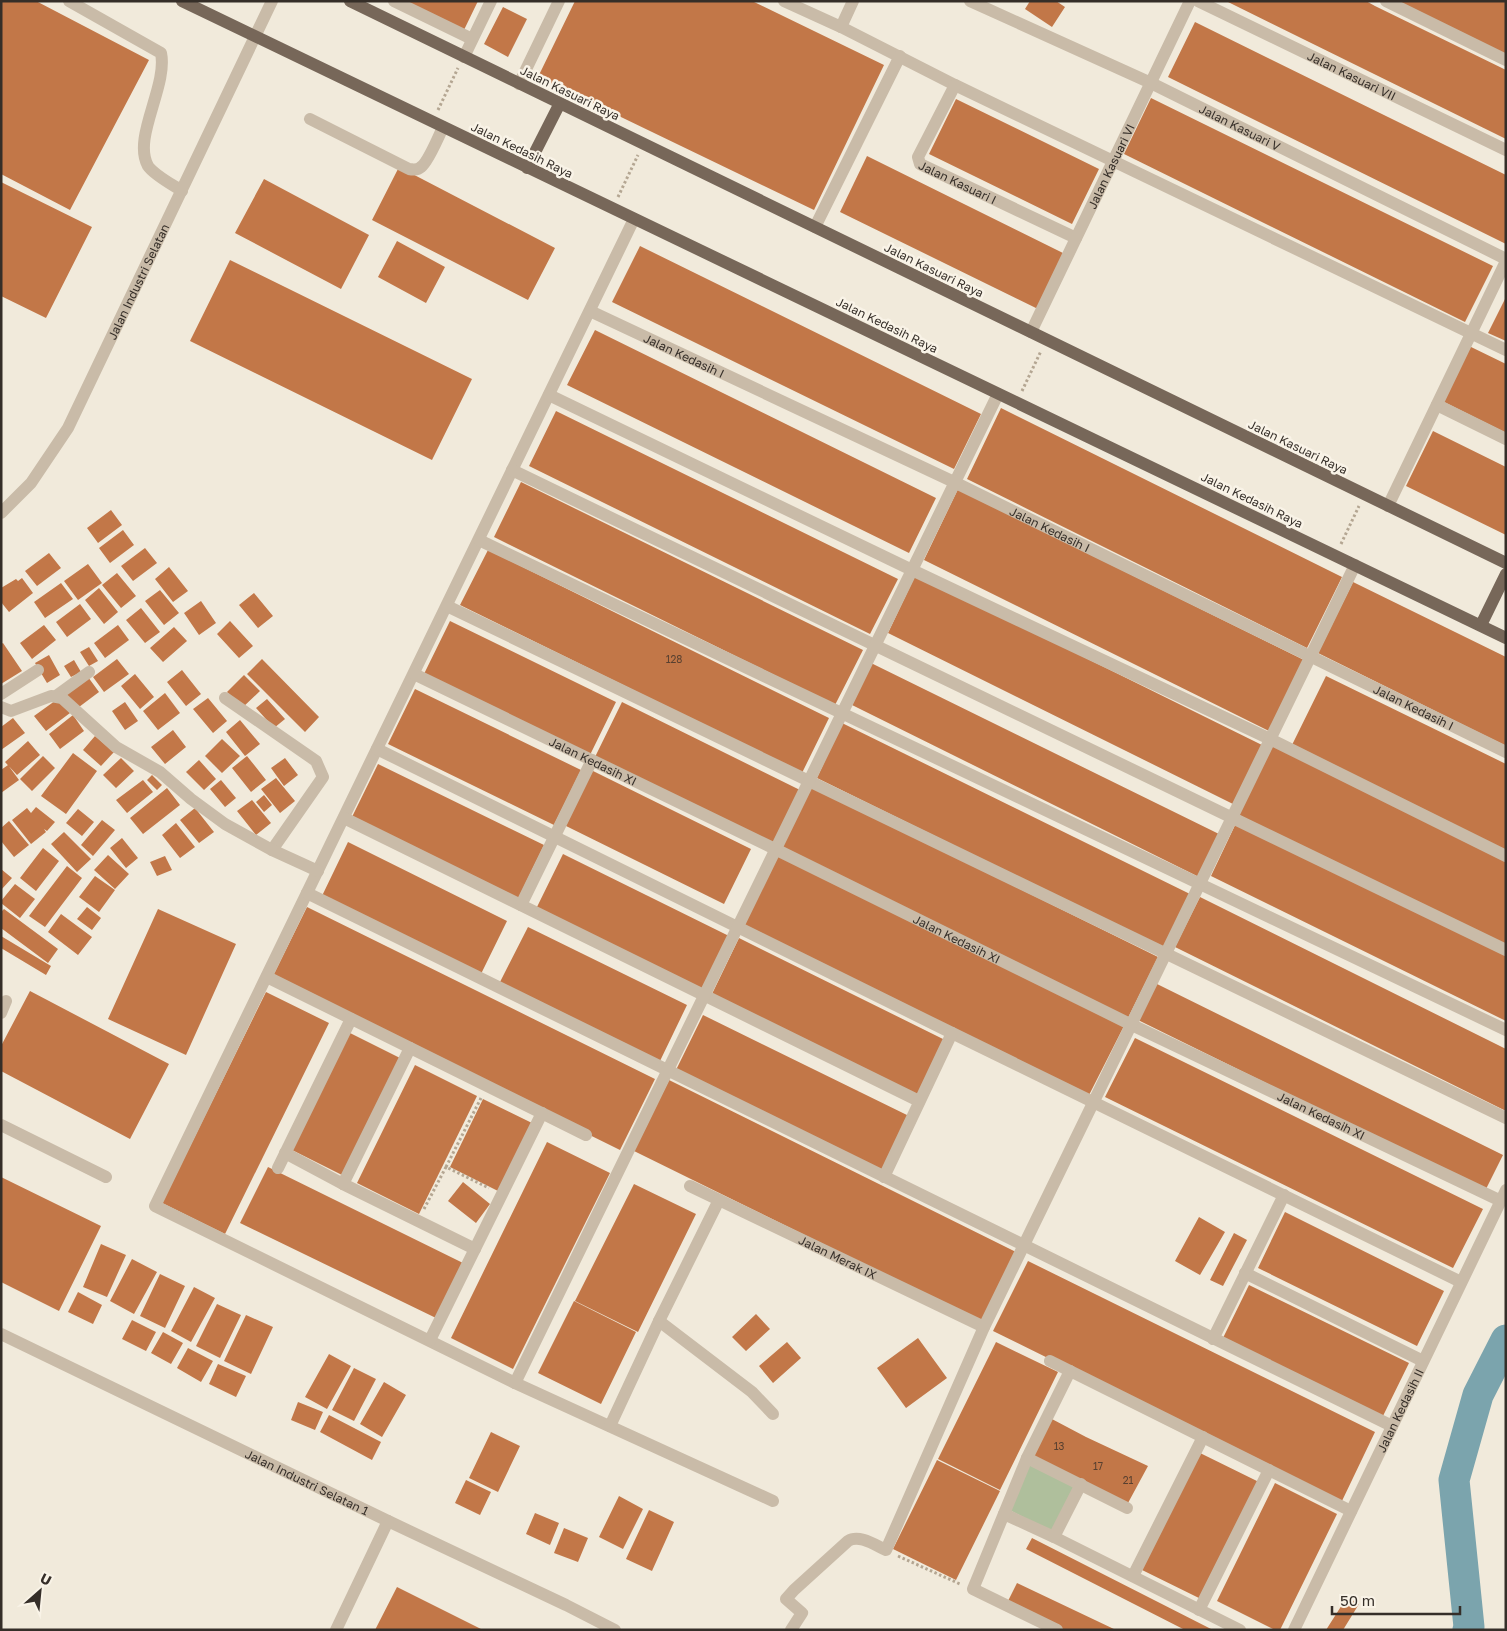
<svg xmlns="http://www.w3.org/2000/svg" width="1507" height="1631" font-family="'Golos Text',sans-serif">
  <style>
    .green { fill: #afbf9c }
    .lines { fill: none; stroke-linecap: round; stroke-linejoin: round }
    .river { stroke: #7ba4ad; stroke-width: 31 }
    .building { fill: #c27748 }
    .path { stroke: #b4a692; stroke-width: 3; stroke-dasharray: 2.5 2.5; stroke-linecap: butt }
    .minor { stroke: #c9bba8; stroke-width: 12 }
    .major { stroke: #776759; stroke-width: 12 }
    .labels { text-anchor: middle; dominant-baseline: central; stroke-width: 5; stroke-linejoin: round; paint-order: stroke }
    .number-label { font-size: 10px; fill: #584030 }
    .street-label { font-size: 12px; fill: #352e28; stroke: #f9f3e7 }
  </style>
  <rect width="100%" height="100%" fill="#f1eadb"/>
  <path class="green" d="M1028,1461L1076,1486L1053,1533L1006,1508Z"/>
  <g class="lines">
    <path class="river" d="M1468,1630L1469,1627L1454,1480L1478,1395L1506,1340"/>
  </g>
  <path class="building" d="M1,1H36L149,60L70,210L1,174Z
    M401,1H478L463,32Z
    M575,1H752L884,65L814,210L538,77Z
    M1030,1H1056L1065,7L1052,27L1025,9Z
    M1226,1H1366L1375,6L1506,70V139Z
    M1395,1H1506V56Z
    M503,7L527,19L508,57L484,44Z
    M1195,22L1506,175V244L1168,77Z
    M1151,98L1493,266L1465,322L1124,154Z
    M956,99L1099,169L1072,224L929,154Z
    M867,156L1065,254L1038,309L840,212Z
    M399,167L555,248L528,300L372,220Z
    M264,179L369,235L341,289L235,233Z
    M1,182L92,227L46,318L1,296Z
    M397,241L445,267L426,303L378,277Z
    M640,246L981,414L954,469L612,302Z
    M230,260L472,379L432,460L190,341Z
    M1506,297V341L1488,333Z
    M595,330L936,498L909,553L567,385Z
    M1469,346L1506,364V433L1442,401Z
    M1001,408L1342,577L1307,648L967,479Z
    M556,411L898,579L870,634L529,466Z
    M1433,431L1506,467V535L1406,486Z
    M521,482L863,650L835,705L494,537Z
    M958,489L1306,661L1271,732L924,560Z
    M111,510L122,525L98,543L87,528Z
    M123,530L134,545L110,563L99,548Z
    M145,548L157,563L133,581L121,566Z
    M488,550L829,718L802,773L460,605Z
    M49,553L61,568L37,586L25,571Z
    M88,564L102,583L78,600L64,581Z
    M169,567L188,591L173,602L155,579Z
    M117,573L136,596L121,608L102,585Z
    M916,574L1264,746L1235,805L888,633Z
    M22,578L33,593L9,612L1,602V588L16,579L18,581Z
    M1353,582L1506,657V746L1318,653Z
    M61,583L73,599L45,618L34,602Z
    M99,588L118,612L104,624L85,600Z
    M160,590L179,613L164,625L145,601Z
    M254,593L273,616L258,628L239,605Z
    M201,601L216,623L199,635L184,613Z
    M80,604L91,619L67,637L56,622Z
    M141,608L160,632L145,643L126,620Z
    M230,621L253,646L239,658L217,634Z
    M450,621L616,702L589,757L423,676Z
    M44,625L56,640L32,659L20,643Z
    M118,625L129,640L105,658L94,643Z
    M174,627L187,641L163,662L150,648Z
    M3,643L22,671L1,684V644Z
    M89,647L98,661L89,666L80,652Z
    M49,655L60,675L47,683L35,663Z
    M117,659L129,674L104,692L93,677Z
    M262,659L319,717L305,732L247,674Z
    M74,660L81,672L71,677L64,666Z
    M871,663L1219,834L1199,877L852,705Z
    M182,670L201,694L186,706L167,682Z
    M135,674L154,697L140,709L121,686Z
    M244,675L260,691L242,708L227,692Z
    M1326,676L1506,764V853L1291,747Z
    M88,677L99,692L75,710L64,694Z
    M415,689L581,770L554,825L388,744Z
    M165,693L180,713L158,730L143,711Z
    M59,698L70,713L46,731L34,716Z
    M208,698L227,721L213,733L193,709Z
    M267,699L285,719L274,728L256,708Z
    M125,702L138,721L125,730L112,711Z
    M622,702L802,791L775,846L595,757Z
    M73,715L84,731L60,749L49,734Z
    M13,718L25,733L1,750V727Z
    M240,720L260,744L245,756L226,732Z
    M842,723L1190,894L1164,949L817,778Z
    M173,730L186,747L165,764L151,747Z
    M95,736L114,752L101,766L83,750Z
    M222,739L240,756L222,773L205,756Z
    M28,741L40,755L17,775L5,762Z
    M1272,743L1506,859V947L1237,814Z
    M73,753L97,771L66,814L41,796Z
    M43,756L55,768L32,791L20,779Z
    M247,756L266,780L251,792L232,768Z
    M121,758L134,771L116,788L103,775Z
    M285,758L298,775L284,786L271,768Z
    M199,760L216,779L204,790L186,772Z
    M378,764L544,845L517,901L351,819Z
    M8,765L19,780L1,793V770Z
    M591,770L751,849L724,904L564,825Z
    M152,775L162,785L157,790L147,780Z
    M276,778L295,801L280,813L261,789Z
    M143,780L153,792L127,813L116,800Z
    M221,780L236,798L225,807L210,789Z
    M811,786L1158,957L1127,1020L780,849Z
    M167,788L180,805L143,834L130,818Z
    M264,795L272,805L264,812L256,802Z
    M252,800L271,823L256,835L237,811Z
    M36,807L55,822L47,831L44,829L46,832L31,844L12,820L27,808L31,813Z
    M195,808L214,832L199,843L180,820Z
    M78,809L94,822L82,836L66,823Z
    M102,820L115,830L93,856L81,845Z
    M9,821L29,845L14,857L1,841V828Z
    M1237,821L1506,954V1021L1211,876Z
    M176,823L195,847L180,858L162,835Z
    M64,832L91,859L77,872L51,844Z
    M122,838L138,858L126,868L110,848Z
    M348,842L507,921L480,976L321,898Z
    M43,848L59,861L36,891L20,878Z
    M563,854L729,936L702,991L536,909Z
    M776,854L1124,1026L1088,1097L741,925Z
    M108,855L129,874L115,889L94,870Z
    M165,856L172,870L157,876L150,862Z
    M67,866L82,878L45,927L29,916Z
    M1,869L12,878L1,890Z
    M95,876L115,890L99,912L79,897Z
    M15,884L35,899L20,918L1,903V901Z
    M1200,897L1506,1049V1111L1175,947Z
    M87,907L101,918L92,930L77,919Z
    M307,907L655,1079L620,1150L272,978Z
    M4,909L58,949L48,963L1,928V912Z
    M158,909L236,944L186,1055L108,1019Z
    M61,914L92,937L78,955L48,932Z
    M528,927L687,1005L660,1061L500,982Z
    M1,936L51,966L46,975L1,948Z
    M739,938L945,1040L918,1095L712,994Z
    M1155,983L1503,1155L1485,1191L1138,1020Z
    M30,991L169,1064L130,1139L1,1071V1046Z
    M266,992L329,1023L225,1234L162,1203Z
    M703,1015L909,1116L882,1171L676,1070Z
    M348,1032L402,1059L344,1176L290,1149Z
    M1135,1038L1483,1209L1453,1268L1105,1097Z
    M415,1065L477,1096L419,1214L357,1183Z
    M669,1080L1016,1252L981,1322L634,1151Z
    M483,1099L532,1123L498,1191L450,1167Z
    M547,1142L610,1173L513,1369L451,1338Z
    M268,1167L463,1263L436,1318L240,1223Z
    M1,1177L101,1226L59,1311L1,1282Z
    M463,1182L490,1204L476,1223L448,1201Z
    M634,1184L696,1214L638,1332L575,1301Z
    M1285,1212L1444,1291L1417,1346L1258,1268Z
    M1199,1217L1225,1232L1200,1275L1175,1261Z
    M1234,1233L1247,1240L1223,1286L1210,1280Z
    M101,1244L126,1255L107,1297L83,1287Z
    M132,1259L157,1272L134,1314L110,1301Z
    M1028,1261L1375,1432L1341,1503L993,1331Z
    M160,1274L185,1286L165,1328L140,1316Z
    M1249,1285L1409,1363L1382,1418L1222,1340Z
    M194,1287L215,1298L191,1342L171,1331Z
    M78,1292L102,1305L93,1324L68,1312Z
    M574,1301L636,1332L601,1404L538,1373Z
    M217,1304L241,1315L220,1358L196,1346Z
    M756,1314L770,1329L746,1351L732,1337Z
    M246,1315L273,1327L251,1374L224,1361Z
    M132,1320L156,1332L146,1351L122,1339Z
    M163,1332L183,1343L171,1364L151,1353Z
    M918,1338L947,1378L906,1408L877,1368Z
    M787,1342L801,1358L773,1383L759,1366Z
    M996,1342L1058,1372L1000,1490L938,1459Z
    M188,1348L213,1361L201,1382L177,1368Z
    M329,1354L351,1366L327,1409L305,1397Z
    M218,1364L246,1376L236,1397L209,1384Z
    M354,1368L376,1379L354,1421L332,1410Z
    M384,1382L406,1395L382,1437L360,1424Z
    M298,1402L323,1412L315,1430L291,1420Z
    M329,1415L381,1442L372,1460L320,1432Z
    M1050,1418L1086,1437L1148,1466L1128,1503L1031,1455Z
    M491,1432L520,1446L498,1492L469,1478Z
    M1198,1452L1261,1483L1203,1600L1140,1569Z
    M937,1460L1000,1491L956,1580L893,1549Z
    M466,1480L491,1492L480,1515L455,1503Z
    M1275,1483L1337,1514L1280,1630H1275L1217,1601Z
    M619,1496L643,1509L623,1549L599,1537Z
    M649,1510L674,1522L652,1571L626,1559Z
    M535,1513L559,1523L550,1545L526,1534Z
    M564,1528L588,1538L578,1562L554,1553Z
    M1032,1538L1213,1630H1185L1026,1549Z
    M1017,1583L1116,1630H1064L1007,1603Z
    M397,1587L483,1630H375Z
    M1347,1597L1359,1604L1343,1630H1326Z"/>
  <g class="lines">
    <path class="path" d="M438,110L458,68
      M618,197L638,155
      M1022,391L1041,351
      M1341,544L1359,506
      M446,1167L481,1098
      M424,1209L446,1167L489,1188
      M898,1556L960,1584"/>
    <g class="minor">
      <path d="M69,1L161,53C168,86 132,138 148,166C154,175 173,185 182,191"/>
      <path d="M394,1L472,39"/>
      <path d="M784,1L841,27L955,85L1506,350"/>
      <path id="s1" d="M970,1L1151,83L1506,259"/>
      <path id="s2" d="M1198,1L1506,150"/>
      <path d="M1386,1L1506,60"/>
      <path d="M841,27L853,1"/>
      <path d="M464,57L491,1"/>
      <path d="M519,84L559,1"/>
      <path id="s3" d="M955,85L918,157L920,164L1076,238"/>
      <path d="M310,119L409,169C414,170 418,170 421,167C428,162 439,136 443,127"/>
      <path d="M634,219L155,1206L515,1383L773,1501"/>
      <path d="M815,227L900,56"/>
      <path id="s4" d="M590,311L954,482L1506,752"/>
      <path id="s5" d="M1031,332L1190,1"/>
      <path d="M549,395L912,570L1270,739L1506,856"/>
      <path d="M1437,405L1506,439"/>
      <path d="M512,470L1506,950"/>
      <path d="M1388,506L1506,261"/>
      <path id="s6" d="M1,513L31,483L68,428L272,1"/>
      <path d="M479,540L1506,1030"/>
      <path d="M447,606L1506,1118"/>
      <path id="s7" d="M414,674L775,849L1132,1025L1501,1201"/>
      <path d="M1,694L38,670"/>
      <path d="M56,696L89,672"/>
      <path d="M225,698L316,761L323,777L272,850"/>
      <path d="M1,707L11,711L51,696L62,698L116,747L160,772L191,799L225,824L272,850L318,871"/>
      <path d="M377,749L952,1033L1461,1282"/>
      <path d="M344,818L919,1101"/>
      <path d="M307,893L1392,1426"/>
      <path d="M521,905L592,760"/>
      <path d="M267,977L586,1135"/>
      <path d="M1,1013L6,1001"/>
      <path d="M1,1125L106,1177"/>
      <path d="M285,1153L343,1184L475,1249"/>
      <path d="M278,1168L351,1019"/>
      <path d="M884,1177L952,1033"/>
      <path d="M343,1184L410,1048"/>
      <path id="s8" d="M690,1186L984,1327"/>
      <path d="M1245,1273L1423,1361"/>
      <path d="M659,1321L752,1392L773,1414"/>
      <path id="s9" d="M1,1334L388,1521L566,1605L615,1630"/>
      <path d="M1213,1339L1284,1195"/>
      <path d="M430,1340L542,1113"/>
      <path d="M1050,1361L1351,1511"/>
      <path d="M515,1383L998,394"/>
      <path d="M610,1426L659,1321L719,1200"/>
      <path d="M1027,1458L1127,1508"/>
      <path d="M1004,1514L1054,1537L1240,1630"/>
      <path d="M1054,1537L1081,1484"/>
      <path d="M1133,1576L1203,1437"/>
      <path d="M1199,1610L1269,1470"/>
      <path d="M336,1630L388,1521"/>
      <path d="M791,1630L802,1613L786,1599L794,1590L848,1541C859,1534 875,1545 886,1550L984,1327L1355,565"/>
      <path d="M1057,1630L973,1589L1027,1458L1070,1371"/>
      <path id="s10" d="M1294,1630L1506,1190"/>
    </g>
    <path class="major" d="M182,1L1506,638
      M350,1L1506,563
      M527,168L560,103
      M1481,625L1506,574"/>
  </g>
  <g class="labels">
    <g class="number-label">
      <text x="674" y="659">128</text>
      <text x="1059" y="1446">13</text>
      <text x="1098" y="1466">17</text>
      <text x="1128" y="1480">21</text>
    </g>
    <g class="street-label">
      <text stroke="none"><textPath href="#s2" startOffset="171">Jalan Kasuari VII</textPath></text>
      <text transform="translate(570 93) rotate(26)">Jalan Kasuari Raya</text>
      <text stroke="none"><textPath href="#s1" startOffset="298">Jalan Kasuari V</textPath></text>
      <text transform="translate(522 150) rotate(26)">Jalan Kedasih Raya</text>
      <text stroke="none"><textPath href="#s5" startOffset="184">Jalan Kasuari VI</textPath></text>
      <text stroke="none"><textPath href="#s3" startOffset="130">Jalan Kasuari I</textPath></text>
      <text transform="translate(934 270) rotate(26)">Jalan Kasuari Raya</text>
      <text stroke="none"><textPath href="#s6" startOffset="271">Jalan Industri Selatan</textPath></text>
      <text transform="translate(887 325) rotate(26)">Jalan Kedasih Raya</text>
      <text stroke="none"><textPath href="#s4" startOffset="104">Jalan Kedasih I</textPath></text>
      <text transform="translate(1298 447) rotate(26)">Jalan Kasuari Raya</text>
      <text transform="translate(1252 500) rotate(26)">Jalan Kedasih Raya</text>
      <text stroke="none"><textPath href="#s4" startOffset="509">Jalan Kedasih I</textPath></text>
      <text stroke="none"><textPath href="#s4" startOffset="914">Jalan Kedasih I</textPath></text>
      <text stroke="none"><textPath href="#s7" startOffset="199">Jalan Kedasih XI</textPath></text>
      <text stroke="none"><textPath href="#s7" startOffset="604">Jalan Kedasih XI</textPath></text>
      <text stroke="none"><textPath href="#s7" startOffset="1009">Jalan Kedasih XI</textPath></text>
      <text stroke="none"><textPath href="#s8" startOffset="164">Jalan Merak IX</textPath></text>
      <text stroke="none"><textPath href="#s10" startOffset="244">Jalan Kedasih II</textPath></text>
      <text stroke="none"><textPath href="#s9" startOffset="340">Jalan Industri Selatan 1</textPath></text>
    </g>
  </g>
  <rect width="1507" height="1631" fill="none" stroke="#352e28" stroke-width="5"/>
  <g transform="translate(40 1591) rotate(27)" stroke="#f9f3e7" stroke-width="4" paint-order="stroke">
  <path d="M0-4L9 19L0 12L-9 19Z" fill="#352e28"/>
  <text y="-8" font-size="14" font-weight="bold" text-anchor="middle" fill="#352e28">U</text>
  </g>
  <path d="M1332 1606v8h128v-8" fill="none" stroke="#352e28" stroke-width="2.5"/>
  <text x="1340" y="1606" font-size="15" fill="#352e28" stroke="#f9f3e7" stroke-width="4" paint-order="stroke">50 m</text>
</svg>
